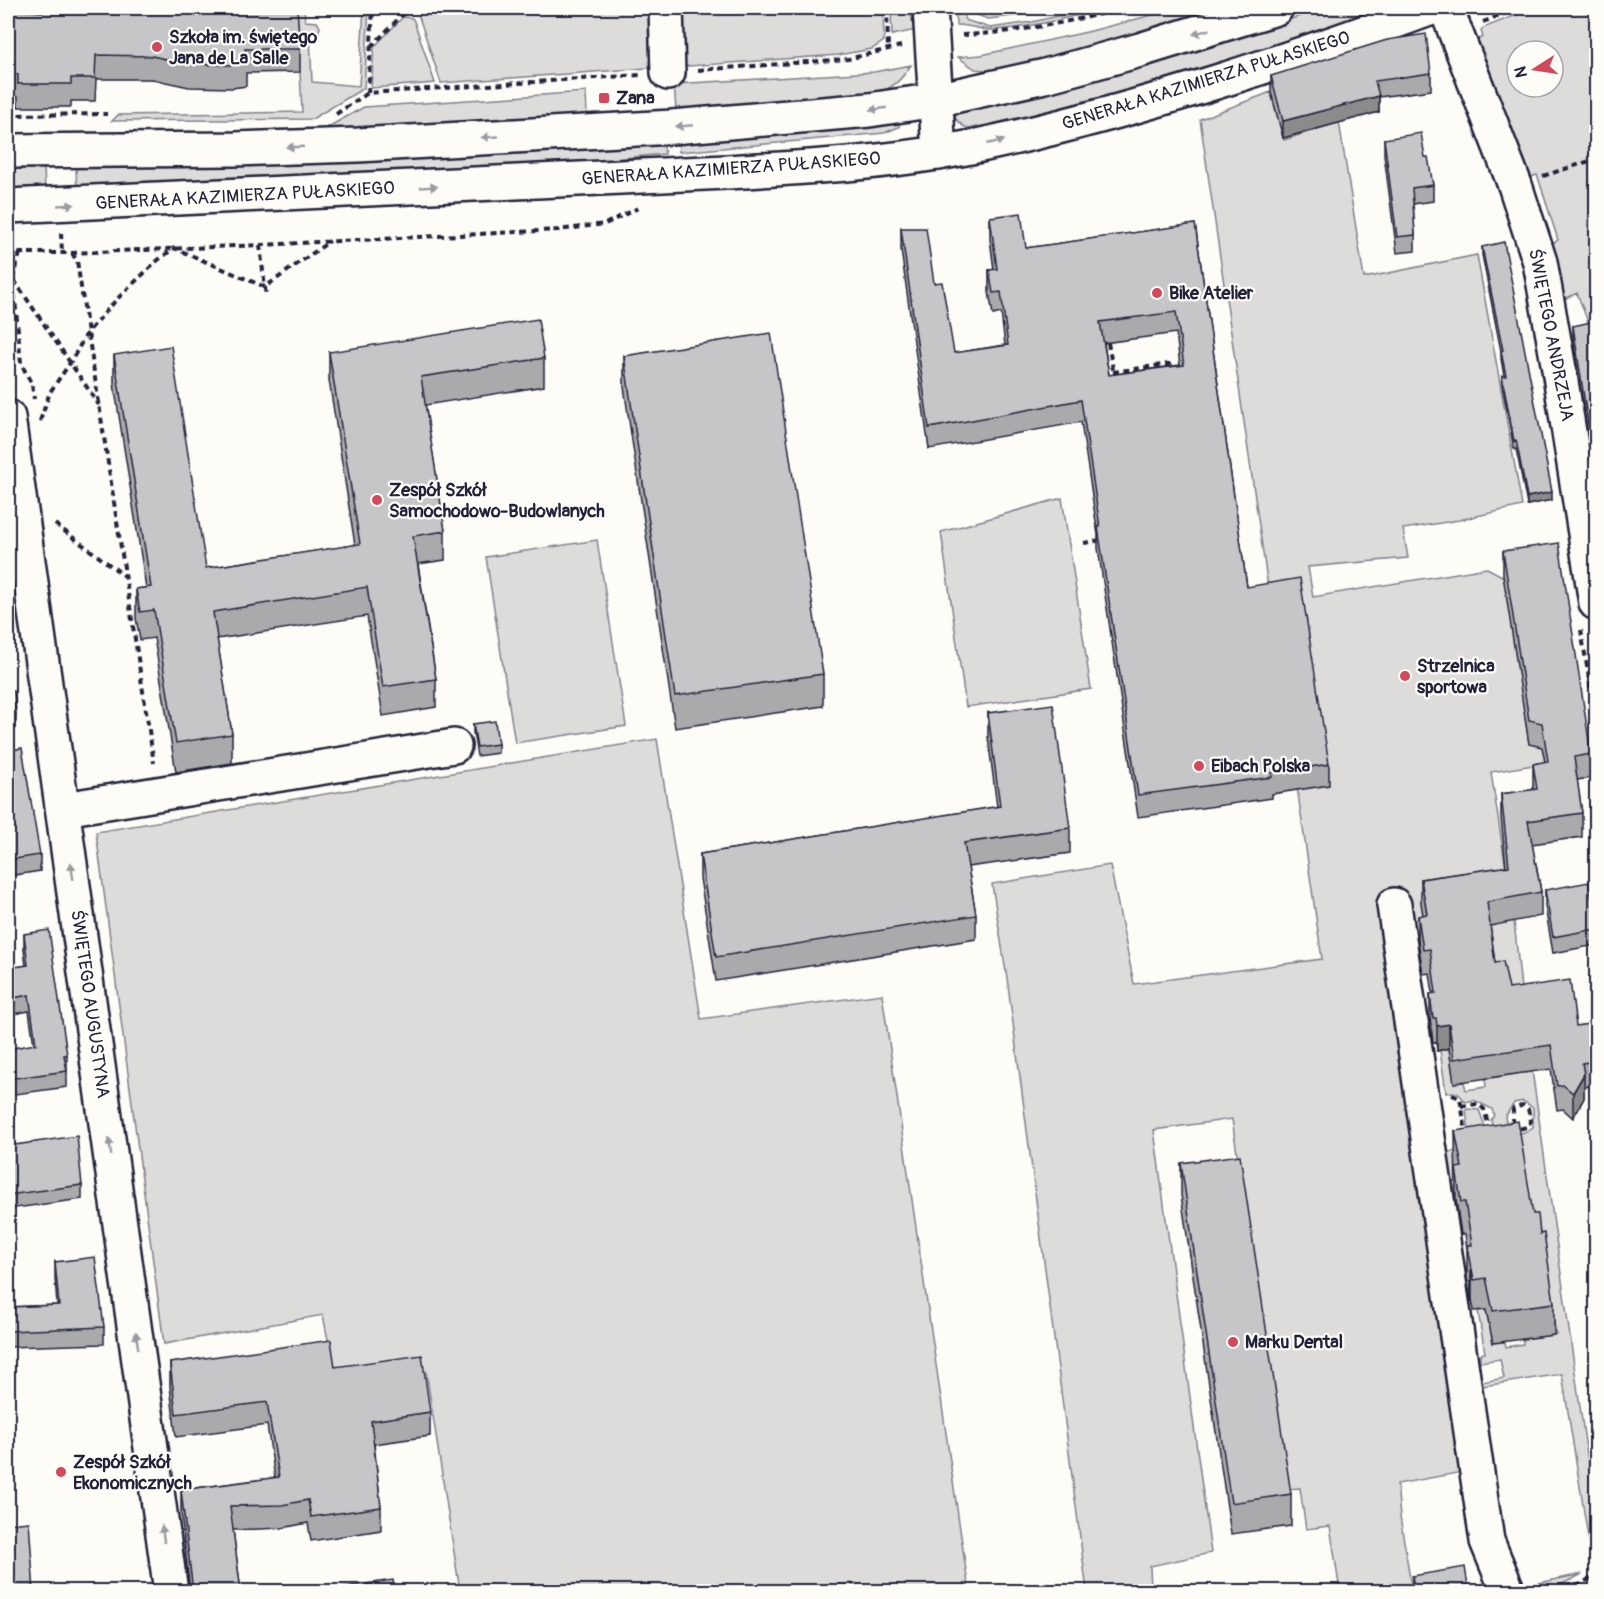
<svg xmlns="http://www.w3.org/2000/svg" width="1604" height="1599" font-family="Pangolin,sans-serif">
  <style>
    .green { fill: #dddcdb; stroke: #807f8b; stroke-width: 1.5; fill-rule: evenodd }
    .lines { fill: none; stroke-linecap: round; stroke-linejoin: round }
    .minor-casing { stroke: #22223b; stroke-width: 38 }
    .major-casing { stroke: #22223b; stroke-width: 38 }
    .path { stroke: #22223b; stroke-width: 4; stroke-dasharray: 6 4.5; stroke-linecap: butt }
    .minor { stroke: #fdfcf7; stroke-width: 33 }
    .major { stroke: #fdfcf7; stroke-width: 33 }
    .wall { fill: #aaaaac; stroke: #22223b; stroke-width: 1.5; fill-rule: evenodd }
    .shaded-wall { fill: #8b8b8c; stroke: #22223b; stroke-width: 1.5 }
    .building { fill: #c6c6c8; stroke: #22223b; stroke-width: 1.5; fill-rule: evenodd }
    .oneway { fill: #9a9aa2 }
    .poi-dot { fill: #d1495b; stroke: #fdfcf7; stroke-width: 2 }
    .labels { text-anchor: middle; dominant-baseline: central; stroke-width: 4.5; stroke-linejoin: round; paint-order: stroke }
    .poi-label { font-size: 18px; font-weight: bold; fill: #22223b; stroke: #fdfcf7; text-anchor: start }
    .street-label { font-size: 18px; fill: #22223b; stroke: #fdfcf7 }
  </style>
  <rect width="100%" height="100%" fill="#fdfcf7"/>
  <filter id="ink" filterUnits="userSpaceOnUse"><feTurbulence type="fractalNoise" baseFrequency=".0167" numOctaves="2"/><feDisplacementMap in="SourceGraphic" scale="12" xChannelSelector="R" yChannelSelector="G"/><feConvolveMatrix kernelMatrix="1 2 1 2 8 2 1 2 1" color-interpolation-filters="sRGB"/></filter>
  <g filter="url(#ink)">
    <path class="green" d="M190,8H304L305,21L317,22L320,27L318,34L310,35L312,82L359,86L364,8H369L364,88L312,119L112,121L118,115L302,112L300,72Z
      M422,8H658L661,67L441,83L419,17Z
      M683,8H883L884,41L872,49L838,55L675,67L680,44L684,40Z
      M891,8H915L916,30L892,35Z
      M956,8H965V20L990,28L1032,22L1067,14V8H1106C1069,17 1031,28 993,30C980,31 970,24 956,25Z
      M974,8H1056L1030,14L988,19L974,14Z
      M1179,8H1224L1101,46L996,71L975,69L958,57L981,55L1087,32Z
      M1325,8H1390L1161,83L1048,113L971,129L963,126L954,117L959,113C1082,81 1204,48 1325,8Z
      M1534,8H1596V343L1577,293L1559,302L1548,247L1558,240L1538,177L1537,175L1525,179L1474,41L1483,37L1481,31L1483,28ZM1517,51H1553V87H1517Z
      M403,17L412,18L414,21L435,83L371,88L374,47Z
      M911,65C902,79 893,88 878,93L676,110L674,84L874,72Z
      M586,92L587,117L319,132L364,107Z
      M1271,92L1284,140L1339,122L1364,278L1477,255L1522,506L1459,520L1403,529L1408,558L1308,567L1313,597L1487,568L1504,577L1529,744L1587,756L1491,772L1514,921L1523,1007L1585,1442L1596,1507V1566L1593,1568L1562,1374L1483,1386L1482,1382L1504,1378L1500,1359L1480,1362V1354L1485,1353L1478,1311L1486,1310L1493,1343L1505,1342L1506,1347L1523,1344V1339L1556,1334L1553,1316L1462,1199L1450,1201L1445,1153L1463,1149L1470,1139L1466,1110L1467,1109L1479,1110L1487,1132C1504,1134 1519,1138 1533,1127V1108L1523,1101L1514,1103L1505,1117L1506,1122L1510,1123L1493,1129L1491,1120L1494,1115L1492,1109L1474,1100L1465,1102C1460,1093 1456,1091 1446,1093L1440,1050L1449,1049L1454,1083L1464,1082L1466,1090L1486,1087L1485,1079L1517,1074L1427,938L1414,941L1406,892L1384,897L1468,1471L1397,1484L1400,1517L1412,1591H1340L1330,1526L1306,1529L1300,1488L1286,1489L1232,1119L1154,1130L1211,1553L1150,1566L1151,1591H1087L1008,985L992,884L1110,865L1134,984L1322,959L1200,119Z
      M894,123L899,125V127L884,133L679,152L678,140Z
      M663,141L665,154L538,166L77,191L76,167L409,159Z
      M8,167H44L45,192H8Z
      M1062,498L1091,689L966,707L941,532Z
      M597,540L626,726L515,743L486,557Z
      M657,739L701,1019L882,994L969,1591H854L852,1583L794,1592L460,1591L426,1371L337,1384L323,1315L164,1344L96,832Z
      M1582,1574C1563,1584 1537,1599 1518,1585L1526,1584L1529,1585Z"/>
    <g class="lines">
      <defs>
        <path id="minor" d="M666,8L668,73
          M930,8L939,153
          M1446,8L1515,185L1540,262L1559,369L1596,603
          M8,417L171,1592
          M64,809L454,746
          M1394,905L1487,1541L1508,1592"/>
        <path id="major" d="M8,151L235,149L358,145L672,127L869,110L936,100L1045,76L1140,50L1276,8
          M8,206L726,172C816,167 907,162 995,142C1143,109 1290,60 1432,8"/>
      </defs>
      <use href="#minor" class="minor-casing"/>
      <use href="#major" class="major-casing"/>
      <path class="path" d="M887,8L888,49
        M1483,22L1519,8
        M962,35C1018,33 1072,21 1126,8
        M371,47L404,13
        M698,70L848,59L901,46
        M368,93L373,8
        M336,114L368,93L640,75
        M8,115L107,114
        M1543,176L1596,159
        M61,233L62,252
        M260,245L266,297
        M8,253H71L260,245L558,230L605,224L638,208
        M20,253L13,278L21,363L32,385L34,399
        M72,253L77,261L154,763
        M14,280L99,405
        M1108,343L1114,375
        M1113,372L1169,364L1170,369
        M40,421L50,392L70,363L87,333L117,299L157,261L174,248L265,287L330,241
        M55,524L126,577
        M1084,543L1101,540
        M1581,630L1596,721
        M1452,1095L1460,1098L1466,1132
        M1461,1106L1478,1104L1484,1109L1489,1127
        M1513,1124V1109L1523,1105L1528,1109L1531,1121L1526,1127L1516,1130
        M1567,1592L1596,1575"/>
      <use href="#minor" class="minor"/>
      <use href="#major" class="major"/>
    </g>
    <path class="wall" d="M44,12L300,49V72L246,73V86L232,88L189,87L152,79H96L95,101H71V107H18V97H8V15Z
      M1431,73V90L1379,97V112L1283,138L1271,92V76Z
      M1384,139L1425,157L1433,185V201L1413,204L1415,235V251L1397,253L1384,155Z
      M990,217L1026,248L1195,224L1247,587L1329,764V785L1272,794V798L1138,817L1098,548V535L1081,422L929,449L901,250V228L934,283L954,353L1005,345L1001,313L993,315L989,292V270H994L990,239ZM1176,333L1180,365L1109,375L1104,343Z
      M1482,247L1552,500L1527,505L1519,463L1516,449H1514L1502,385V376H1504L1501,359V351L1482,255Z
      M1573,326L1596,348V488L1573,338Z
      M329,352L544,358V386L425,405L445,531V560L418,564L436,679V707L383,716L367,616L217,639L232,734V763L176,772L154,638L140,640L136,618V589L146,588L114,384V355L206,568L355,545L329,380Z
      M624,356L823,674V706L675,728L624,387Z
      M1503,551L1591,754V778L1577,780L1582,813V837L1532,844L1541,892V916L1490,926L1495,963L1509,989L1576,1026L1596,1023V1085L1584,1087V1098L1573,1118L1563,1109L1557,1110L1551,1069L1454,1083L1449,1048L1437,1051L1436,1042H1433L1430,1018V994H1433L1430,973L1423,974L1418,940V916L1423,915L1421,903V879L1506,867L1501,818V794L1533,790V764L1545,762L1542,747L1529,744L1503,575Z
      M8,692L16,714V722L8,724Z
      M988,713L1070,828V853L968,867L976,915V939L716,981L700,878V854L997,807L988,737Z
      M473,724L498,744V753L477,756L473,732Z
      M8,751L40,855V871L8,876Z
      M1545,890L1596,929V945L1553,953L1545,906Z
      M24,934L67,1055V1087L8,1095V1049L34,1045L29,1011L8,1015V968L26,966L24,950Z
      M1455,1131L1533,1214L1540,1234L1554,1303V1335L1493,1343L1486,1310L1474,1311L1472,1300L1471,1301L1467,1277V1249L1465,1234H1461L1456,1200Z
      M8,1146L82,1185V1199L8,1209Z
      M1181,1163L1291,1494V1526L1231,1534L1181,1195Z
      M55,1262L104,1327V1344L8,1347V1307L57,1305L55,1278Z
      M170,1363L335,1367L430,1412V1436L374,1444L381,1507V1530L311,1541L308,1523L282,1528L233,1530L241,1592H190L181,1513V1490L275,1478L267,1425L176,1437L170,1386Z
      M1412,1576L1469,1592H1412Z"/>
    <path class="shaded-wall" d="M1379,96V112L1283,138V121Z
      M1552,492V500L1527,505V497Z
      M1449,1024V1048L1437,1051V1026Z
      M1584,1074V1098L1573,1118V1093Z
      M1471,1269H1472V1300L1471,1301Z"/>
    <path class="building" d="M51,8H297L300,49H245L246,63L232,65L189,64L152,56L96,55L95,78H71V84H18V74H8V15L13,10L44,12Z
      M1426,34L1431,73L1375,81L1379,96L1283,121L1271,76L1387,40Z
      M1421,133L1425,157H1428L1433,185L1412,188L1415,235L1397,237L1384,139Z
      M1021,213L1026,248L1195,224L1247,587L1300,578L1329,764L1271,773L1272,777L1138,795L1098,527H1100L1081,400L929,428L901,228H926L934,283L942,282L954,353L1008,345L1001,292L993,293L989,270L997,269L990,217ZM1176,312L1184,365L1109,375L1100,322Z
      M1504,242L1552,492L1527,497L1519,455L1516,440L1514,441L1502,376H1506L1501,351L1503,350L1482,247Z
      M538,319L544,358L421,377L445,531L413,536L436,679L383,687L367,587L213,612L232,734L176,743L154,610L140,612L136,589L151,587L114,355L171,346L206,568L360,544L329,352Z
      M1591,322L1596,348V475L1573,326Z
      M771,333L823,674L675,696L624,356Z
      M1559,543L1591,754L1574,757L1582,813L1528,821L1541,892L1487,902L1495,963L1503,961L1509,989L1570,980L1576,1026L1596,1023V1061L1582,1063L1584,1074L1573,1093L1563,1085L1557,1086L1551,1045L1454,1059L1449,1024L1437,1026L1436,1018H1433L1430,994L1436,993L1430,949L1423,950L1418,916L1427,914L1421,879L1509,866L1501,794L1537,789L1533,764L1548,761L1542,723L1529,720L1503,551Z
      M14,691L16,714L8,715V692Z
      M1053,704L1070,828L964,843L976,915L716,957L700,854L1000,806L988,713Z
      M495,721L498,744L477,747L473,724Z
      M22,748L40,855L8,860V751Z
      M1589,882L1596,923V929L1553,937L1545,890Z
      M49,930L67,1055H64L67,1071L8,1079V1049L36,1044L29,995L8,999V968L28,965L24,934Z
      M1518,1121L1533,1214H1538L1540,1234L1544,1233L1554,1303L1493,1311L1486,1278L1474,1280L1472,1269H1471L1467,1245H1472L1465,1202H1461L1456,1168L1462,1167L1455,1131Z
      M77,1136L82,1185L8,1195V1146Z
      M1240,1155L1291,1494L1231,1503L1181,1163Z
      M95,1257L104,1327L8,1331V1307L59,1305L55,1262Z
      M331,1340L335,1367L422,1355L430,1412L371,1421L381,1507L311,1517L308,1500L282,1505L230,1506L241,1592H193L181,1490L279,1477L267,1402L176,1414L170,1363Z
      M29,1522L34,1592H8V1524Z
      M1465,1567L1469,1592H1415L1412,1576Z
      M393,1580L395,1592H323V1590Z"/>
    <defs><path id="oneway-solid" d="M-6-.8H1V-3.2L6.5 0L1 3.2V.8H-6Z" transform="scale(1.5)"/></defs>
    <g class="oneway">
      <use href="#oneway-solid" transform="translate(1201 32) rotate(163)"/>
      <use href="#oneway-solid" transform="translate(878 109) rotate(172)"/>
      <use href="#oneway-solid" transform="translate(684 126) rotate(175)"/>
      <use href="#oneway-solid" transform="translate(490 137) rotate(177)"/>
      <use href="#oneway-solid" transform="translate(996 142) rotate(-12)"/>
      <use href="#oneway-solid" transform="translate(295 147) rotate(178)"/>
      <use href="#oneway-solid" transform="translate(429 187) rotate(-3)"/>
      <use href="#oneway-solid" transform="translate(66 205) rotate(-3)"/>
      <use href="#oneway-solid" transform="translate(72 871) rotate(-98)"/>
      <use href="#oneway-solid" transform="translate(110 1147) rotate(-98)"/>
      <use href="#oneway-solid" transform="translate(137 1340) rotate(-98)"/>
      <use href="#oneway-solid" transform="translate(163 1534) rotate(-98)"/>
    </g>
  </g>
  <g class="poi-dot">
    <circle cx="157" cy="47" r="6"/>
    <rect x="598" y="92" width="12" height="12" rx="3"/>
    <circle cx="1157" cy="293" r="6"/>
    <circle cx="377" cy="500" r="6"/>
    <circle cx="1405" cy="676" r="6"/>
    <circle cx="1199" cy="766" r="6"/>
    <circle cx="1233" cy="1342" r="6"/>
    <circle cx="61" cy="1472" r="6"/>
  </g>
  <g class="labels">
    <g class="poi-label">
      <text x="169" y="37">Szkoła im. świętego<tspan x="169" dy="21">Jana de La Salle</tspan></text>
      <text x="616" y="98">Zana</text>
      <text x="1169" y="293">Bike Atelier</text>
      <text x="389" y="490">Zespół Szkół<tspan x="389" dy="21">Samochodowo-Budowlanych</tspan></text>
      <text x="1417" y="666">Strzelnica<tspan x="1417" dy="21">sportowa</tspan></text>
      <text x="1211" y="766">Eibach Polska</text>
      <text x="1245" y="1342">Marku Dental</text>
      <text x="73" y="1462">Zespół Szkół<tspan x="73" dy="21">Ekonomicznych</tspan></text>
    </g>
    <g class="street-label">
      <text transform="translate(1206 81) rotate(-17)">GENERAŁA KAZIMIERZA PUŁASKIEGO</text>
      <text transform="translate(731 169) rotate(-4)">GENERAŁA KAZIMIERZA PUŁASKIEGO</text>
      <text transform="translate(245 196) rotate(-3)">GENERAŁA KAZIMIERZA PUŁASKIEGO</text>
      <text transform="translate(1551 335) rotate(79)">ŚWIĘTEGO ANDRZEJA</text>
      <text transform="translate(90 1004) rotate(82)">ŚWIĘTEGO AUGUSTYNA</text>
    </g>
  </g>
  <rect width="1604" height="1599" fill="none" stroke="#fdfcf7" stroke-width="30"/>
  <rect x="15" y="15" width="1574" height="1569" fill="none" stroke="#22223b" stroke-width="2" filter="url(#ink)"/>
  <g transform="translate(1535 69) rotate(258)"><circle r="28" fill="#fdfcf7" stroke="#a5a5ac" stroke-width="1.5"/>
  <path d="M0-4.5L10 22L0 15L-10 22Z" fill="#d1495b"/>
  <text y="-9" font-size="16" font-weight="bold" text-anchor="middle" fill="#22223b">N</text>
  </g>
</svg>
